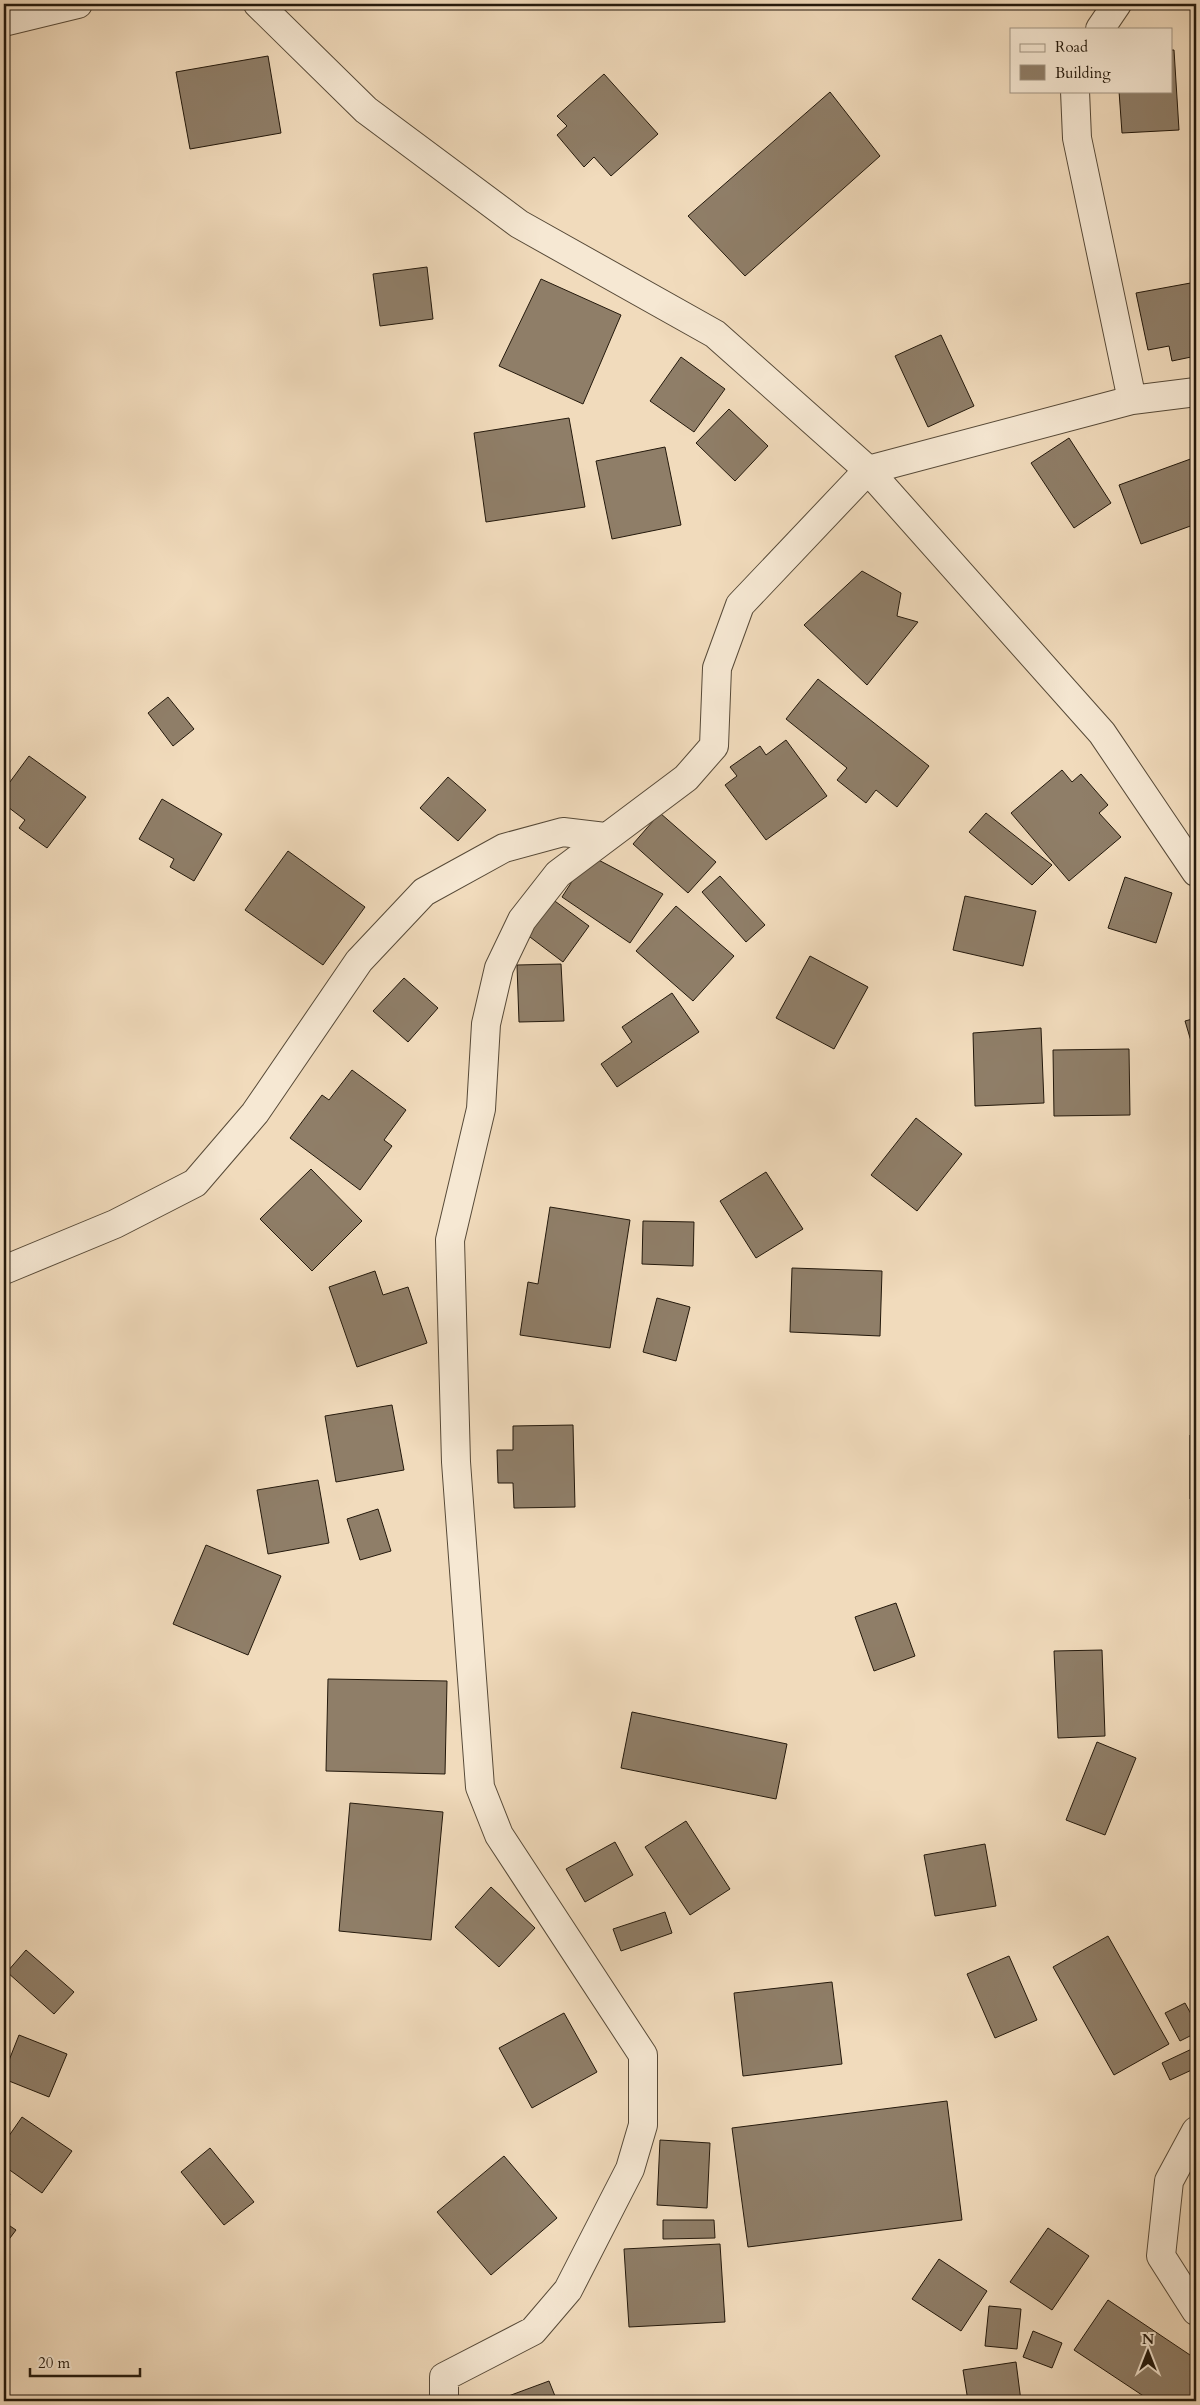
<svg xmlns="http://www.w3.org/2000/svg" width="1200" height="2405" font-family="Cardo,serif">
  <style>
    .building { fill: #8f7e68; stroke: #24190c }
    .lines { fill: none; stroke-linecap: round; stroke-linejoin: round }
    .street-casing { stroke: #574a38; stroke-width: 30 }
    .street { stroke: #f6e8d3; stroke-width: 28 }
  </style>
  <rect width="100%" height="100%" fill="#f1dbbc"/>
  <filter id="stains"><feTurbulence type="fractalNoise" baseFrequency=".004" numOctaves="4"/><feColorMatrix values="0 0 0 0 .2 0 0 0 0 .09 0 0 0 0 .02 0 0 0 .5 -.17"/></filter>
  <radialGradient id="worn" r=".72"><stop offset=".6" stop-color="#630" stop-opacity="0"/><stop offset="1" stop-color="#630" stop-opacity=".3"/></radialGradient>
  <path class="building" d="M1171,50H1174L1179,130L1122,133L1119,91H1171Z
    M268,56L281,133L190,149L176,72Z
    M604,74L658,134L611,176L594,157L584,167L557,135L567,126L557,116Z
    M830,92L880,156L745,276L688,216Z
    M427,267L433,319L380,326L373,274Z
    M541,279L621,315L583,404L499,366Z
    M1196,282V356L1172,361L1169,346L1148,350L1136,293Z
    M941,335L974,406L928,427L895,356Z
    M681,357L725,389L694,432L650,401Z
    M729,409L768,446L735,481L696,443Z
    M569,418L585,507L486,522L474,433Z
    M1069,438L1111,503L1074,528L1031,463Z
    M665,447L681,525L612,539L596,461Z
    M1196,457V524L1141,544L1119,485Z
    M862,571L901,593L897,616L918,622L867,685L804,625Z
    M818,679L929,766L897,807L876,790L866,803L837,780L847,768L786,719Z
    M168,697L194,729L173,746L148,713Z
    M786,740L827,796L766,840L725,785L737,776L730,767L760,746L766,755Z
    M29,756L86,797L47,848L19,828L25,820L4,804V790Z
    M1062,770L1072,782L1081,774L1108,805L1099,813L1121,837L1069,881L1011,813Z
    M448,777L486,810L458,841L420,808Z
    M162,799L222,834L194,881L170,867L174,859L139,839Z
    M660,813L716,862L688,893L633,844Z
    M986,813L1052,865L1032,885L969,832Z
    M288,851L365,907L323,965L245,910Z
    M589,855L663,894L630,943L562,897Z
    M720,876L765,925L746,942L702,892Z
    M1125,877L1172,893L1156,943L1108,928Z
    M965,896L1036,911L1023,966L953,950Z
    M552,899L589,926L563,962L526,934Z
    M676,906L734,956L693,1001L636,951Z
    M810,956L868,987L834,1049L776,1018Z
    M561,964L564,1021L519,1022L517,965Z
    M404,978L438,1008L408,1042L373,1011Z
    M672,993L699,1032L617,1087L601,1064L632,1042L622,1027Z
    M1196,1018V1058L1185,1021Z
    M1041,1028L1044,1103L975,1106L973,1033Z
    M1129,1049L1130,1115L1054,1116L1053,1050Z
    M352,1070L406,1110L384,1140L392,1146L360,1190L290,1138L322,1095L329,1100Z
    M916,1118L962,1154L917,1211L871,1175Z
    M311,1169L362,1221L312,1271L260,1219Z
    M766,1172L803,1229L756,1258L720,1201Z
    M550,1207L630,1220L610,1348L520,1335L528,1282L538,1284Z
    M643,1221L694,1222L693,1266L642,1264Z
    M792,1268L882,1271L880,1336L790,1332Z
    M375,1271L383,1295L408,1287L427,1343L357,1367L329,1287Z
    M657,1298L690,1307L676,1361L643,1352Z
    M392,1405L404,1470L336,1482L325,1416Z
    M573,1425L575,1507L514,1508L513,1483H498L497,1450H513V1426Z
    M1190,1435H1196V1499H1190Z
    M318,1480L329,1543L268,1554L257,1490Z
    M378,1509L391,1551L360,1560L347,1519Z
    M206,1545L281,1576L248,1655L173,1624Z
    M896,1603L915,1656L874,1671L855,1617Z
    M1102,1650L1105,1736L1058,1738L1054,1651Z
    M328,1679L447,1681L445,1774L326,1771Z
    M632,1712L787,1744L776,1799L621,1768Z
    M1097,1742L1136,1758L1105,1835L1066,1820Z
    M350,1803L443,1812L431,1940L339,1931Z
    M686,1821L730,1889L690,1915L645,1847Z
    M615,1842L633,1875L585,1902L566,1869Z
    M985,1844L996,1906L935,1916L924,1855Z
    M491,1887L535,1928L499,1967L455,1927Z
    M665,1912L672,1933L621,1951L613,1929Z
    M1108,1936L1169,2044L1114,2075L1053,1967Z
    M26,1950L74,1992L54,2014L7,1972Z
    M1009,1956L1037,2020L995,2038L967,1974Z
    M832,1982L842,2064L743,2076L734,1993Z
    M1185,2003L1196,2023V2033L1180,2041L1165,2013Z
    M564,2013L597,2072L532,2108L499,2048Z
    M19,2035L67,2054L49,2097L4,2079V2073Z
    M1196,2047V2068L1170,2080L1162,2063Z
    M947,2101L962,2220L748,2247L732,2128Z
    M22,2117L72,2151L42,2193L4,2166V2143Z
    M660,2140L710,2143L707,2208L657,2205Z
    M210,2148L254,2202L224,2225L181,2172Z
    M504,2156L557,2218L491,2275L437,2212Z
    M4,2189L10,2194L4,2203Z
    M663,2220H714L715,2238L663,2239Z
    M4,2222L16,2230L7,2242L4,2239Z
    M1048,2228L1089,2256L1052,2310L1010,2282Z
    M720,2244L725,2322L629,2327L624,2249Z
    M939,2259L987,2291L961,2331L912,2299Z
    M1108,2300L1196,2359V2401H1151L1074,2350Z
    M989,2306L1021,2309L1017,2349L985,2346Z
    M1033,2331L1062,2343L1052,2368L1023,2357Z
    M1016,2362L1021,2401H968L963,2370Z
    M549,2381L557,2401H495Z"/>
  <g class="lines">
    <defs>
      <path id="street" d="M258,4L366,110L519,224L715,334L868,470L1102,733L1196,872
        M4,22L78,4
        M1100,29L1117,4
        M1075,91L1077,138L1132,400
        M4,1270L115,1224L195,1183L255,1113L359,961L424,892L504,848L563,832L605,837
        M1196,2131L1169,2181L1161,2256L1196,2311
        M444,2401V2377L533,2331L568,2290L630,2169L643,2125V2055L499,1835L480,1787L456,1462L450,1240L481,1109L486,1024L499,968L522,920L558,874L686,778L714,746L717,668L740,605L868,470L1132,400L1196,392"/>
    </defs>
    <use href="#street" class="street-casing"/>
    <use href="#street" class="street"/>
  </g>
  <rect width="1200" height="2405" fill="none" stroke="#f1dbbc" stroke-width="20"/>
  <rect x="5" y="5" width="1190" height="2395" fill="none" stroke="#24190c" stroke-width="2.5"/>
  <rect x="10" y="10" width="1180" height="2385" fill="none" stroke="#24190c"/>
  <rect x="1010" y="28" width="162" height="65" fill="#f6e8d3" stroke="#a29583"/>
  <rect x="1020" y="44" width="25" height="8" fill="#f6e8d3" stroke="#a29583"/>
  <text x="1055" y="52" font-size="15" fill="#24190c">Road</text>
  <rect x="1020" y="65" width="25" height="15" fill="#8f7e68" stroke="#a29583"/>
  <text x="1055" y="78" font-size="15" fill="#24190c">Building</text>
  <g transform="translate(1148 2352)" stroke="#f6e8d3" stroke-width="4" paint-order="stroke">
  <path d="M0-4L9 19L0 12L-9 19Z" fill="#24190c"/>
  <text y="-8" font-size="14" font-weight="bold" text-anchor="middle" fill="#24190c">N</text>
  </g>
  <path d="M30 2368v8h110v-8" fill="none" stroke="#24190c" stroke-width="2.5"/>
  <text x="38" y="2368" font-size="15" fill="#24190c" stroke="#f6e8d3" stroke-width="4" paint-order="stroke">20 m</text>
  <rect width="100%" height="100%" filter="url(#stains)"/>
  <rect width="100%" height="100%" fill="url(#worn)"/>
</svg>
